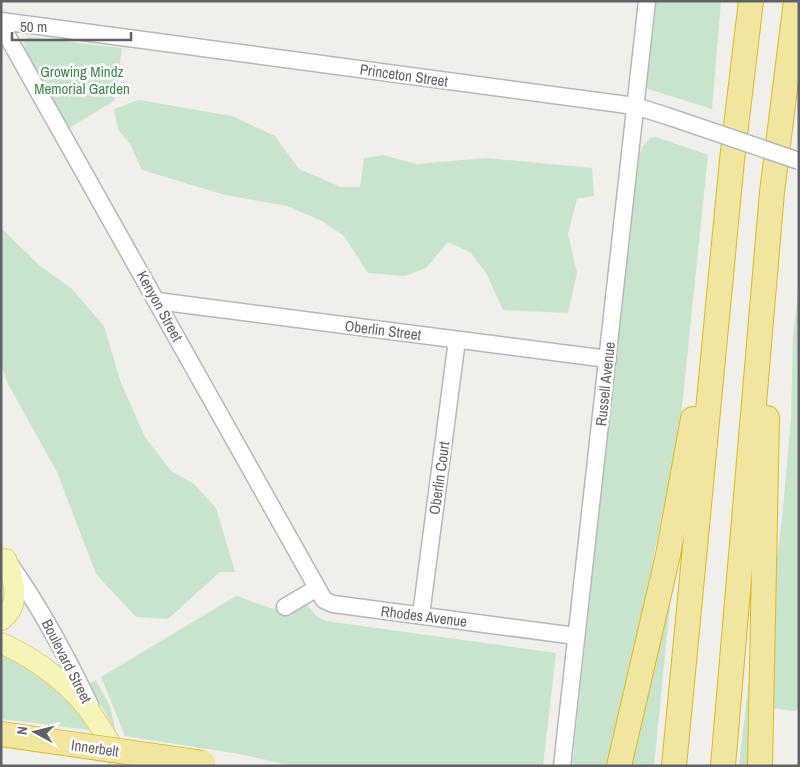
<svg xmlns="http://www.w3.org/2000/svg" width="800" height="767" font-family="'Archivo Narrow',sans-serif">
  <style>
    .green { fill: #c9e4cc }
    .lines { fill: none; stroke-linecap: round; stroke-linejoin: round }
    .minor-casing { stroke: #b6b7bb; stroke-width: 19 }
    .major-casing { stroke: #e2d070; stroke-width: 22 }
    .highway-casing { stroke: #ddb81c; stroke-width: 26 }
    .minor { stroke: #fff; stroke-width: 16 }
    .major { stroke: #f6f4b8; stroke-width: 20 }
    .highway { stroke: #f1e69f; stroke-width: 24 }
    .minor-bridge-casing { stroke: #b6b7bb; stroke-width: 19; stroke-linecap: butt }
    .highway-bridge-casing { stroke: #ddb81c; stroke-width: 26; stroke-linecap: butt }
    .minor-bridge { stroke: #fff; stroke-width: 16 }
    .highway-bridge { stroke: #f1e69f; stroke-width: 24 }
    .labels { text-anchor: middle; dominant-baseline: central; stroke-width: 5; stroke-linejoin: round; paint-order: stroke }
    .park-label { font-size: 15px; fill: #42844d; stroke: #fff }
    .street-label { font-size: 15px; fill: #606267; stroke: #fff }
  </style>
  <rect width="100%" height="100%" fill="#f0efe9"/>
  <path class="green" d="M655,1H721L712,109L645,88Z
    M29,37L122,48L114,101L69,128L25,50L24,42Z
    M139,100L232,116L275,136L299,169L341,187H360L364,158L383,155L416,164L487,158L592,168L594,196L577,199L568,234L577,273L568,313L503,310L486,273L470,252L448,242L426,268L405,276L368,273L344,236L322,221L287,206L225,195L142,170L130,144L118,129L114,109Z
    M656,137L708,155L680,426L646,594L606,766H572L637,165L642,147L650,138Z
    M1,228L39,265L72,289L104,326L121,383L145,437L171,471L194,484L216,508L235,572H220L168,619L136,617L96,574L57,472L8,384L1,364Z
    M799,285V708L796,711L770,708L767,640L783,509L791,418L793,337Z
    M298,593L316,616L326,621L556,653L543,766H292L245,755L125,736L101,677L236,596L274,609Z
    M663,604L670,605L654,766H625Z
    M755,626L751,766H739Z
    M1,654C33,673 72,696 90,730L1,719Z
    M96,680L110,706L116,732L89,684Z"/>
  <g class="lines">
    <defs>
      <path id="minor" d="M1,21L635,106L667,116
        M1,25L324,600L333,604L576,636
        M157,301L608,359
        M11,566C42,610 67,657 90,705
        M285,607L317,588
        M421,615L457,340
        M562,766L647,1"/>
      <path id="major" d="M1,620C22,605 14,580 6,559
        M1,643C37,659 76,688 97,722C107,736 114,751 123,766"/>
      <path id="highway" d="M619,766L668,555L693,419
        M674,766L732,160L751,1
        M723,766L772,192L796,1
        M760,766L767,418"/>
    </defs>
    <use href="#minor" class="minor-casing"/>
    <use href="#major" class="major-casing"/>
    <use href="#highway" class="highway-casing"/>
    <use href="#minor" class="minor"/>
    <use href="#major" class="major"/>
    <use href="#highway" class="highway"/>
    <defs>
      <path id="minor-bridge" d="M667,116L799,161"/>
      <path id="highway-bridge" d="M1,734L203,763"/>
    </defs>
    <use href="#minor-bridge" class="minor-bridge-casing"/>
    <use href="#highway-bridge" class="highway-bridge-casing"/>
    <use href="#minor-bridge" class="minor-bridge"/>
    <use href="#highway-bridge" class="highway-bridge"/>
  </g>
  <g class="labels">
    <g class="park-label">
      <text x="82" y="71">Growing Mindz<tspan x="82" dy="17">Memorial Garden</tspan></text>
    </g>
    <g class="street-label">
      <text transform="translate(404 75) rotate(8)">Princeton Street</text>
      <text transform="translate(160 306) rotate(61)">Kenyon Street</text>
      <text transform="translate(383 330) rotate(7)">Oberlin Street</text>
      <text transform="translate(605 384) rotate(-84)">Russell Avenue</text>
      <text transform="translate(439 478) rotate(-82)">Oberlin Court</text>
      <text transform="translate(424 616) rotate(7)">Rhodes Avenue</text>
      <text transform="translate(67 661) rotate(63)">Boulevard Street</text>
      <text transform="translate(95 748) rotate(8)">Innerbelt</text>
    </g>
  </g>
  <rect width="800" height="767" fill="none" stroke="#606267" stroke-width="5"/>
  <g transform="translate(35 732) rotate(277)" stroke="#ffffff" stroke-width="4" paint-order="stroke">
  <path d="M0-4L9 19L0 12L-9 19Z" fill="#606267"/>
  <text y="-8" font-size="14" font-weight="bold" text-anchor="middle" fill="#606267">N</text>
  </g>
  <path d="M12 32v8h119v-8" fill="none" stroke="#606267" stroke-width="2.5"/>
  <text x="20" y="32" font-size="15" fill="#606267" stroke="#ffffff" stroke-width="4" paint-order="stroke">50 m</text>
</svg>
